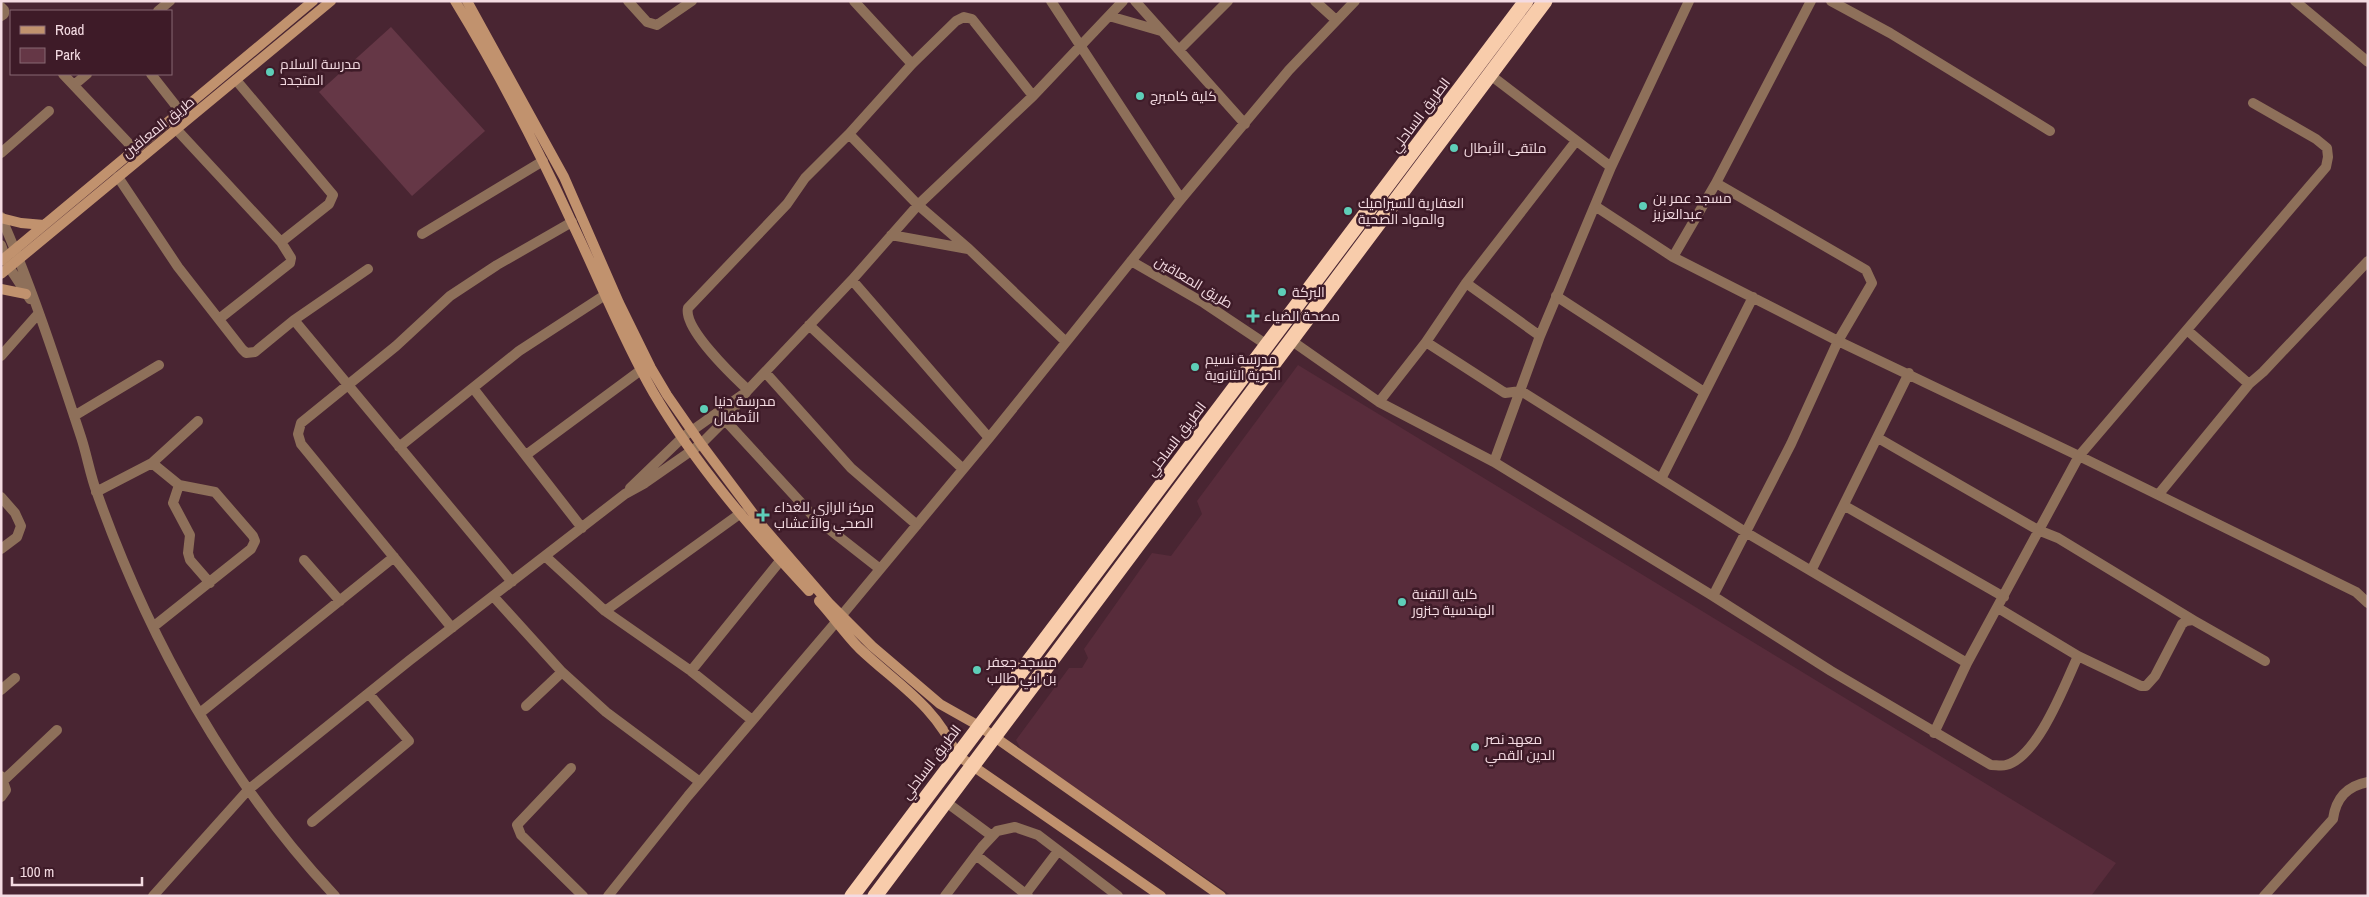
<svg xmlns="http://www.w3.org/2000/svg" width="2369" height="897" font-family="'Archivo Narrow',Cairo,sans-serif">
  <style>
    .built { fill: #582c3b }
    .green { fill: #653746 }
    .lines { fill: none; stroke-linecap: round; stroke-linejoin: round }
    .street { stroke: #8e705a; stroke-width: 10 }
    .secondary { stroke: #c1926e; stroke-width: 10 }
    .highway { stroke: #f8ccab; stroke-width: 15 }
    .poi-dot { fill: #5eceb8; stroke: #3e1b28; stroke-width: 2 }
    .labels { text-anchor: middle; dominant-baseline: central; stroke-width: 5; stroke-linejoin: round; paint-order: stroke }
    .poi-label { font-size: 14px; fill: #f4dbe2; stroke: #3e1b28; text-anchor: start }
    .street-label { font-size: 14px; fill: #f4dbe2; stroke: #3e1b28 }
  </style>
  <rect width="100%" height="100%" fill="#492532"/>
  <path class="built" d="M1298,365L2116,863L2091,896H1232L1022,751L1016,740L1069,668H1082L1088,658L1084,649L1152,553L1171,556L1202,514L1197,501Z"/>
  <path class="green" d="M391,27L485,131L412,196L319,92Z"/>
  <g class="lines">
    <path class="street" d="M628,1L647,22L657,25L692,1
      M854,1L912,64
      M1051,1L1181,199
      M1135,1L1245,124
      M1315,1L1336,20
      M1831,1L1890,33L2050,131
      M2295,1L2368,62
      M1,7L4,10V14L1,16
      M158,11L170,1
      M1109,16L1161,31
      M1179,50L1228,1
      M63,74L134,149
      M151,74L180,111
      M1489,74L1611,167L1540,336L1494,462
      M236,80L333,195L329,204L281,242
      M74,85L87,74
      M177,130L281,242L291,258L290,263L219,319
      M849,134L912,64L956,21L964,17L972,19L1033,96
      M1,153L49,111
      M1611,167L1689,1
      M118,177L178,267L242,349L246,353L255,352L294,320L512,582
      M1595,206L1673,257L1838,341L2079,456L2356,592L2368,603
      M1,217C32,287 57,364 81,437C87,455 90,475 97,493C149,640 228,782 335,896
      M422,234L543,161
      M891,235L968,249
      M1,245L9,267L30,299
      M1673,257L1716,183L1811,1
      M1131,261L1204,303L1267,345
      M852,280L989,438
      M1466,283L1540,336
      M1556,296L1704,392
      M294,320L368,269
      M809,325L963,469
      M2187,330L2249,384L2263,372L2368,261
      M1292,341L1379,402L1494,462L1713,596L1791,444L1838,341L1872,283L1866,270L1716,183
      M1426,342L1466,283L1576,141
      M1,356L38,314
      M765,372L851,468L917,525
      M473,388L582,528
      M748,390C733,376 683,328 688,308L787,204L805,178L849,134L918,205L969,249L1066,342
      M1379,402L1426,342L1505,393L1521,391L1747,533L1967,663L2079,456L2326,167L2328,157L2327,148L2316,139L2253,103
      M74,416L159,365
      M725,420L815,518L880,569
      M1878,438L2038,530L2058,538L2193,620
      M399,447L519,351L605,295
      M526,455L641,370
      M152,463L198,421
      M1661,479L1753,297
      M179,485L173,503L190,535L188,553L190,560L210,583
      M630,488L683,437L742,395
      M96,492L152,463L179,485L215,492L253,536L255,541L251,549L153,627
      M2158,495L2249,384
      M1,497L15,513L21,526L17,537L1,549
      M1845,506L2004,597
      M545,556L605,611L691,671L752,720
      M304,560L340,601
      M1811,571L1909,373
      M493,596L562,672L606,712L700,782
      M1713,596L1831,671L1991,765C1996,765 2002,766 2006,765C2038,757 2065,684 2078,656L2141,686H2146L2155,676L2182,624L2186,621L2193,620L2265,661
      M1998,608L2078,656
      M605,611L741,513
      M452,628L301,444L298,434L301,423L396,346L450,296L497,265L572,222
      M691,671L780,561
      M1,690L15,678
      M526,706L562,672
      M200,713L394,557
      M1934,733L1967,663
      M571,768L517,825L521,835L583,896
      M1,776L6,790L1,797
      M4,780L57,730
      M946,802L992,836
      M312,822L409,741L369,694
      M976,855L1028,896
      M153,896L248,790L410,660L625,494L645,483L701,444L725,420L748,390L852,280L918,205L1033,96L1123,1
      M608,896L688,796L842,615L989,438L1181,199L1289,70L1355,1
      M945,896L982,847L997,831L1015,827L1038,835L1118,896
      M1024,896L1058,851
      M2264,896L2333,819C2336,798 2347,786 2368,782"/>
    <path class="secondary" d="M455,1C499,73 538,149 573,225C600,281 622,338 653,392C695,464 752,530 809,591
      M467,1L564,177L619,303L651,368L667,395L701,444L764,528L829,603L872,646L940,704L979,726L1221,896
      M1,218L21,223L44,225
      M1,261L313,1
      M1,274L331,1
      M1,289L26,294
      M819,601C833,616 845,634 859,648C898,685 934,704 957,755L1161,896"/>
    <path class="highway" d="M852,896L1526,1
      M875,896L1545,1"/>
  </g>
  <g class="poi-dot">
    <circle cx="270" cy="72" r="5"/>
    <circle cx="1140" cy="96" r="5"/>
    <circle cx="1454" cy="148" r="5"/>
    <circle cx="1643" cy="206" r="5"/>
    <circle cx="1348" cy="211" r="5"/>
    <circle cx="1282" cy="292" r="5"/>
    <path d="M1250.5 308.5h5v5h5v5h-5v5h-5v-5h-5v-5h5z"/>
    <circle cx="1195" cy="367" r="5"/>
    <circle cx="704" cy="409" r="5"/>
    <path d="M760.5 507.5h5v5h5v5h-5v5h-5v-5h-5v-5h5z"/>
    <circle cx="1402" cy="602" r="5"/>
    <circle cx="977" cy="670" r="5"/>
    <circle cx="1475" cy="747" r="5"/>
  </g>
  <g class="labels">
    <g class="poi-label">
      <text x="280" y="64">مدرسة السلام<tspan x="280" dy="16">المتجدد</tspan></text>
      <text x="1150" y="96">كلية كامبرج</text>
      <text x="1464" y="148">ملتقى الأبطال</text>
      <text x="1653" y="198">مسجد عمر بن<tspan x="1653" dy="16">عبدالعزيز</tspan></text>
      <text x="1358" y="203">العقارية للسيراميك<tspan x="1358" dy="16">والمواد الصحية</tspan></text>
      <text x="1292" y="292">البركة</text>
      <text x="1264" y="316">مصحة الضياء</text>
      <text x="1205" y="359">مدرسة نسيم<tspan x="1205" dy="16">الحرية الثانوية</tspan></text>
      <text x="714" y="401">مدرسة دنيا<tspan x="714" dy="16">الأطفال</tspan></text>
      <text x="774" y="507">مركز الرازي للغذاء<tspan x="774" dy="16">الصحي والأعشاب</tspan></text>
      <text x="1412" y="594">كلية التقنية<tspan x="1412" dy="16">الهندسية جنزور</tspan></text>
      <text x="987" y="662">مسجد جعفر<tspan x="987" dy="16">بن ابي طالب</tspan></text>
      <text x="1485" y="739">معهد نصر<tspan x="1485" dy="16">الدين القمي</tspan></text>
    </g>
    <g class="street-label">
      <text transform="translate(1420 115) rotate(-53)">الطريق الساحلي</text>
      <text transform="translate(158 127) rotate(-39)">طريق المعاقين</text>
      <text transform="translate(1194 282) rotate(31)">طريق المعاقين</text>
      <text transform="translate(1176 439) rotate(-53)">الطريق الساحلي</text>
      <text transform="translate(931 762) rotate(-53)">الطريق الساحلي</text>
    </g>
  </g>
  <rect width="2369" height="897" fill="none" stroke="#f4dbe2" stroke-width="5"/>
  <rect x="10" y="10" width="162" height="65" fill="#3e1b28" stroke="#876872"/>
  <rect x="20" y="26" width="25" height="8" fill="#c1926e" stroke="#876872"/>
  <text x="55" y="35" font-size="15" fill="#f4dbe2">Road</text>
  <rect x="20" y="48" width="25" height="15" fill="#653746" stroke="#876872"/>
  <text x="55" y="60" font-size="15" fill="#f4dbe2">Park</text>
  <path d="M12 877v8h130v-8" fill="none" stroke="#f4dbe2" stroke-width="2.5"/>
  <text x="20" y="877" font-size="15" fill="#f4dbe2" stroke="#3e1b28" stroke-width="4" paint-order="stroke">100 m</text>
</svg>
